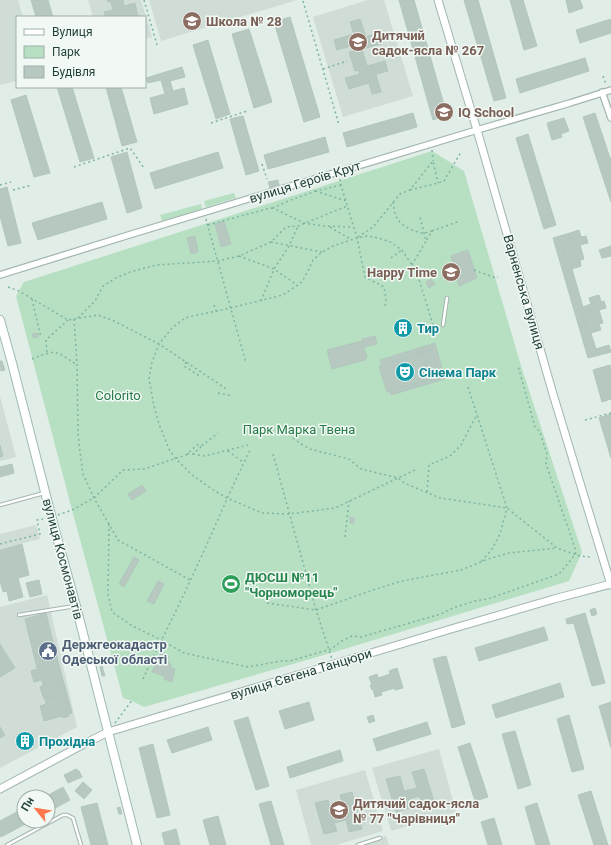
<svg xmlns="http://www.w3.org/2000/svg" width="611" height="845" font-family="Roboto,sans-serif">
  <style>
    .built { fill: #cfddd6 }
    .green { fill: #b7e0c2 }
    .building { fill: #b6c8c0; stroke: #b2c7be }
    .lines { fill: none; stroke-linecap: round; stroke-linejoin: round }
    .service-casing { stroke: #a3b5af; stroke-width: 4.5 }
    .minor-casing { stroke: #a3b5af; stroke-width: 8 }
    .tertiary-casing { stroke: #a3b5af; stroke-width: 9 }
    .secondary-casing { stroke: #9ebab0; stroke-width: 10 }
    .path { stroke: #7eb4a3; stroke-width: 1.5; stroke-dasharray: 2 3; stroke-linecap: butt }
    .service { stroke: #fff; stroke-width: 2.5 }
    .minor { stroke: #fff; stroke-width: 5.5 }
    .tertiary { stroke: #fff; stroke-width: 7 }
    .secondary { stroke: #fff; stroke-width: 8 }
    .labels { text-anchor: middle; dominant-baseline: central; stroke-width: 3; stroke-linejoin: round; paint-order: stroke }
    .education-label { font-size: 13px; font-weight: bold; fill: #785e54; stroke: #f2f9f5; text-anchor: start }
    .street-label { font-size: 13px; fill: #1f3f37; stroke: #f2f9f5 }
    .culture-label { font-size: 13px; font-weight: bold; fill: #0d838f; stroke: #f2f9f5; text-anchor: start }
    .park-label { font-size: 13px; fill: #257a46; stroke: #f2f9f5 }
    .leisure-label { font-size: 13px; font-weight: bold; fill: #27864d; stroke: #f2f9f5; text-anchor: start }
    .service-label { font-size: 13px; font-weight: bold; fill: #4e5e75; stroke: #f2f9f5; text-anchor: start }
  </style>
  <rect width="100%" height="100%" fill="#e1ede7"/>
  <path class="built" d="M0,0H18L23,17H17V81L0,85Z
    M88,0H141L152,37L145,39V17H93Z
    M149,0H297L161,41Z
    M368,0H384L413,96L343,117L313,17Z
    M0,396L16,457L0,461Z
    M36,525L40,539L0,549V534Z
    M47,595L77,727L0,768V607Z
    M439,749L456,812L391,831L372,768Z
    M365,770L383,831L336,845H311L296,790Z
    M386,836L389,845H353Z"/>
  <path class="green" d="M432,151L464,171L521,366L582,552L569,581L331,653L144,707L132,701L123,698L72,510L16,296L24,282Z
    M234,193L236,198L206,207L204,201Z
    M201,204L202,209L162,221L160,215Z"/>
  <path class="building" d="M31,0H48L53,17H36Z
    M107,0H123L124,6L135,3L138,17H106L104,12L113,10L111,2H108Z
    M399,0H414L447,115L433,120Z
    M464,0H478L506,98L494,101Z
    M510,0H523L537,46L524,50Z
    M566,0H580L583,8L569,13Z
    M290,17L320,117L304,122L274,22Z
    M360,19L366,37L378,33L381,44L362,49L367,66L385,61L388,71L376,74L381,92L372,94L369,83L349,89L345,78L360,74L358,70L355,71L349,52L353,51L351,46L337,50L334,40L354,34L350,22Z
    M611,19V33L580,43L576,30Z
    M249,29L272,102L254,108L232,34Z
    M208,40L230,114L216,119L193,45Z
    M585,58L589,71L520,93L516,79Z
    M182,67L185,77L170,81L173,91L184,88L188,104L154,114L150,98L165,94L161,80L148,83L146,78Z
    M57,87H72L94,158L80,162Z
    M106,87H121L137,142L122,146Z
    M26,95L50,173L34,177L11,100Z
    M413,113L417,127L347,147L343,133Z
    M595,113L611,161V202L583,117Z
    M243,116L259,171L246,175L230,119Z
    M564,118L569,131L561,134L562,137L552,140L547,123Z
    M528,134L556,225L544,229L516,138Z
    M325,137L329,152L268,169L264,155Z
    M127,152L142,208L127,213L111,157Z
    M218,152L223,168L155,189L150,173Z
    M278,180L279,185L270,188L268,182Z
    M7,187L21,243L8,246L0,216V189Z
    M102,202L107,219L38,240L32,223Z
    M224,221L231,244L221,247L215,224Z
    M579,230L581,237L586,236L588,243L580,245L584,259L580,260L581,266L572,269L570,262L567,263L563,250L566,249L564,242L572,240L570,233Z
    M570,233L572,240L564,242L566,249L563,250L567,263L570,262L585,314L582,315L586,328L589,327L596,349L609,345L611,352L588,358L553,238Z
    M195,236L198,252L191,254L187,238Z
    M611,246V256L602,258L599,250Z
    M468,250L477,278L459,286L451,256Z
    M431,279L435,284L429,288L426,282Z
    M599,295L601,302L604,301L606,308L599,310L603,323L599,324L601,330L591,333L589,327L586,328L582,315L585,314L583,307L591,304L589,298Z
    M406,322L410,332L401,335L397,325Z
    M38,333V337L33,338L32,334Z
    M375,336L377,344L364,347L362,339Z
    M362,341L367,357L365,360L332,369L327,350Z
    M435,343L445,379L391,395L390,391L423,381L424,383L440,378L431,349L416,353V355L382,365L380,360Z
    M431,349L440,378L424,383L423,381L430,379L422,353L416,355V353Z
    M422,353L430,379L387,392L379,366Z
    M0,361H2L5,370L1,371Z
    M610,365L611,371L604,373L606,380L603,381L607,394L611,393V399L602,402L593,370Z
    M611,371V395V393L607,394L603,381L606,380L604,373Z
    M611,414V458L599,418Z
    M0,445L3,456L0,457Z
    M12,464L14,473L0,477V467Z
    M142,485L146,491L132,500L128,494Z
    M350,517L354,518V523H350Z
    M22,544L29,575L18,578L23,597L9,601L7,591L3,592L0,581V550Z
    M134,557L139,560L124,587L119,584Z
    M39,580L42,594L30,597L26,583Z
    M158,581L164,584L154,604L147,601Z
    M595,608L597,614L592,616L590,610Z
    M46,613L55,650L34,656L25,619Z
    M585,613L605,683L592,686L572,617Z
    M572,617L574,623L567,624L566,619Z
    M544,627L548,640L479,661L475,648Z
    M0,644L15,668L0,677Z
    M55,650L72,713L68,714L69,716L63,718L62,716L44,721L40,706L46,704L45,699L65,694L61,681L51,683L50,678L54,677L50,665L37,668L34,656Z
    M161,653L169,657L167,660L171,664L170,667L175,669L172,682L164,679V676L152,672Z
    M446,656L465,724L452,728L433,659Z
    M50,665L54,677L50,678L51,683L61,681L65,694L44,699L40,687L43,686L42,680L34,682L31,671Z
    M102,666L105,676H102L100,667Z
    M397,668L403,688L395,690V688L381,692L382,695L375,697L373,689L372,690L370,685H372L369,677L377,674L378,678L390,674L389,671Z
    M560,683L564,697L496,718L492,705Z
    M309,702L314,720L285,729L279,711Z
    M611,702V748L599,706Z
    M373,715L375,721L369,723L367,717Z
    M569,715L584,769L572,772L557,719Z
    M248,717L269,786L256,790L234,721Z
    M427,722L431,734L377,751L373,739Z
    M0,727L5,735L0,738Z
    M208,727L212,740L172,753L167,740Z
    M515,731L531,785L518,789L502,734Z
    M27,732L34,745L24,750L17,737Z
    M470,743L488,797L475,801L458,747Z
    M153,744L170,815L157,818L139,748Z
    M340,750L343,761L290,778L287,767Z
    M76,769L79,771L82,777L68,783L64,775Z
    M424,769L434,801L422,804L419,796L407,800L410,808L396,812L386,779L400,776L404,791L417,788L412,772Z
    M83,782L92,790L84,799L75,791Z
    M63,787L70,800L48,812V797H45Z
    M591,791L608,845H594L578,795Z
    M352,792L362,829L349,832L346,820L334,823L337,831L324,834L315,803L328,800L331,813L344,810L340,795Z
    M271,801L284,845H271L259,804Z
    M97,803L108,845H91L81,807Z
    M537,803L550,845H536L525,807Z
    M120,807L122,814H119L117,808Z
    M24,808V821H31L1,837L0,834V821Z
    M218,816L226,845H210L203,820Z
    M494,818L502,845H488L481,822Z
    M176,829L180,845H165L162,833Z"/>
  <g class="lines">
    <defs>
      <path id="service" d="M443,325L447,298
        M0,505L44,493
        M19,615L75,606
        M7,845L63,815H67L73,818L81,845
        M358,845L380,838"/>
      <path id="minor" d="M602,92L611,118
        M0,275L132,234L477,130L570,103L611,90"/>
      <path id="tertiary" d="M438,0L477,130L553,394L611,585
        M0,789L84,744L108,732L451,629L554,599L611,584"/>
      <path id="secondary" d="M0,320L12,363L53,523L76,606L137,845"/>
    </defs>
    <use href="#service" class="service-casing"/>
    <use href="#minor" class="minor-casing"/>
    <use href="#tertiary" class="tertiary-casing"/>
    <use href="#secondary" class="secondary-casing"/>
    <path class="path" d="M144,0L157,45
      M303,1L339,125
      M323,69L347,61
      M603,76L606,84
      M211,123L247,111
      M432,150L433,161
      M262,164L267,179
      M74,167L130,148L144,168
      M340,179L341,185L357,238L365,277L384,287L386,300L385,307
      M0,185L11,182
      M341,185L316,191L346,201
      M13,190L32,185
      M410,190L438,183L444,181L461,152
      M316,191L288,201L273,208L304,223L324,226L353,227
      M393,202C394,207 394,213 397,218C401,226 414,232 423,233C426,233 429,232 432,231L426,241
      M206,219L246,363
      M208,225L267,209L273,208
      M330,227L352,240
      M432,231L460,221
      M358,237L373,227L400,194L410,190L433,161L438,183
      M271,242L322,252
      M239,256L274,269L297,285
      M391,258L402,250
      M412,265L426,241L420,217
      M474,270L496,278L498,277
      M8,287L19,291L68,320L98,315L112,320L159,344L228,390
      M32,299L41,338
      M261,301L274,269L289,246L298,226
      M214,305L216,311
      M78,318L95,301L103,286L116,278L130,272L156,265L218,261L239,256L271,242L286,227L298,226L347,206
      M74,319L77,365L78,433L80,452L83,474L94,498L118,540L190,580
      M47,352L46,340L68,320
      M32,359C57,349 55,350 77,365
      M186,362L184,366L198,375L201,371
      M468,387L507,508L500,534L492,549L481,562
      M218,393L233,396
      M585,420L611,413
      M293,438L301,444L310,449L349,459L361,469L398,478L404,483L440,498L507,508L557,548L580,556L590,557
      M228,451L244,463
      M187,454H193L203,445
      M193,454L205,456L248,445
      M273,454L316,610L332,659
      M415,470L398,478L335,508L289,514L262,513L227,498L215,491L192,475L175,458L169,449L159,424L154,406L149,379L152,362L159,344L172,328L182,320L188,317L226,309L283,295L302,282L308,271L313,260L322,252L333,246L357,238L366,236L374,237L382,239L390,242L402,250L412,265L417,273L434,328
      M427,492L429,465L450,456L461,445L477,414
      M58,515L72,510L94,498L123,470L144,469L186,455L197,445H203L218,433
      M109,524L108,594L112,612L131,625L161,640L184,653L248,667L281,661H290L331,649L342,641L352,636L361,637L441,614L453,608L475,601L488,599L559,574L575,555L576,551L546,464L547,454L540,432L535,427L518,366
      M345,537L349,501
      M0,544L40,534L37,520L43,519
      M267,603L316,610L376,589L402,581L461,570L488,559L509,553L557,548
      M143,679C158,646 175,614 190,581C211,537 229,492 251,448
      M115,723L133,699"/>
    <use href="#service" class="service"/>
    <use href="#minor" class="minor"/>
    <use href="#tertiary" class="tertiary"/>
    <use href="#secondary" class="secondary"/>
  </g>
  <defs>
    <symbol id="school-disc" viewBox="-11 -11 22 22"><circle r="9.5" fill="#8d6e63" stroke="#f2f9f5"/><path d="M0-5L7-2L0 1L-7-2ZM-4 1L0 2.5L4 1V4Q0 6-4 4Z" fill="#fff"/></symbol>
    <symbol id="building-disc" viewBox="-11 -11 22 22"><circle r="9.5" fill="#0f9aa8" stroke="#f2f9f5"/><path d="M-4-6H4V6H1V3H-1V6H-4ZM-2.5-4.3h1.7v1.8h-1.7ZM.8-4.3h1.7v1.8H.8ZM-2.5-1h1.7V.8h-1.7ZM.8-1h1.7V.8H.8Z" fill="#fff"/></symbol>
    <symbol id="theatre-disc" viewBox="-11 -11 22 22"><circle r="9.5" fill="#0f9aa8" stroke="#f2f9f5"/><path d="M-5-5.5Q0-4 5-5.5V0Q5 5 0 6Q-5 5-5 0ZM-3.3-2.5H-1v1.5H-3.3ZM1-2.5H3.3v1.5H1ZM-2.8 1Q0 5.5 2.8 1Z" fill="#fff"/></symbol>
    <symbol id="stadium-disc" viewBox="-11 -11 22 22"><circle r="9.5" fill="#2e9e5b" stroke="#f2f9f5"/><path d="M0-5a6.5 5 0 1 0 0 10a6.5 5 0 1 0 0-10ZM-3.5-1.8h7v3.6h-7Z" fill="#fff"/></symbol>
    <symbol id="civic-disc" viewBox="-11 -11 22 22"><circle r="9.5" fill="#5c6f8a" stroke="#f2f9f5"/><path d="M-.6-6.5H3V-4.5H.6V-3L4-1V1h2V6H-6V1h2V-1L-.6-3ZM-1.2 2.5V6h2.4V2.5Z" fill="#fff"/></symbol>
  </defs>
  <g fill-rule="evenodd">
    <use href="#school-disc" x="181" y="10" width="22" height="22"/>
    <use href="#school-disc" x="347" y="31" width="22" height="22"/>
    <use href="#school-disc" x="433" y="101" width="22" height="22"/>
    <use href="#school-disc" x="440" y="261" width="22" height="22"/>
    <use href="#building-disc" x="392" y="317" width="22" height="22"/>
    <use href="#theatre-disc" x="394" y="361" width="22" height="22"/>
    <use href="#stadium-disc" x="220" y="573" width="22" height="22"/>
    <use href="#civic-disc" x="37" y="640" width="22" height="22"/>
    <use href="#building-disc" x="14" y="730" width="22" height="22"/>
    <use href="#school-disc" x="328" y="799" width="22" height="22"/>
  </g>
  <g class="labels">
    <g class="education-label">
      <text x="206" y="21">Школа № 28</text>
      <text x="372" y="35">Дитячий<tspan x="372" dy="15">садок-ясла № 267</tspan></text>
      <text x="458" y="112">IQ School</text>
      <text x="437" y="272" text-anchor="end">Happy Time</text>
      <text x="353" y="803">Дитячий садок-ясла<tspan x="353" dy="15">№ 77 "Чарівниця"</tspan></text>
    </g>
    <g class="street-label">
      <text transform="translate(305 182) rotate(-17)">вулиця Героїв Крут</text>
      <text transform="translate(524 292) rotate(74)">Варненська вулиця</text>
      <text transform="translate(63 559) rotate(75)">вулиця Космонавтів</text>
      <text transform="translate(301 674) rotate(-17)">вулиця Євгена Танцюри</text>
    </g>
    <g class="culture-label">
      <text x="417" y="328">Тир</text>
      <text x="419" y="372">Сінема Парк</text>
      <text x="39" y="741">Прохідна</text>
    </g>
    <g class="park-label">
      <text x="118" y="395">Colorito</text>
      <text x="299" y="429">Парк Марка Твена</text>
    </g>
    <g class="leisure-label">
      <text x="245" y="577">ДЮСШ №11<tspan x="245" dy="15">"Чорноморець"</tspan></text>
    </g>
    <g class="service-label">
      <text x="62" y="644">Держгеокадастр<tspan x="62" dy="15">Одеської області</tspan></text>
    </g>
  </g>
  <rect x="16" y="16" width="130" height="72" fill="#f2f9f5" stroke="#9eafa9"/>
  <rect x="24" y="29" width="20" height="6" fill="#ffffff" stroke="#9eafa9"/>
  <text x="52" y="36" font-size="12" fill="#1f3f37">Вулиця</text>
  <rect x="24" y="46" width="20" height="12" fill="#b7e0c2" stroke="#9eafa9"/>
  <text x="52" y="56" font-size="12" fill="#1f3f37">Парк</text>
  <rect x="24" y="66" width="20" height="12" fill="#b6c8c0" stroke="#9eafa9"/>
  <text x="52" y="76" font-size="12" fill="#1f3f37">Будівля</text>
  <g transform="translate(36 809) rotate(300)"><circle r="19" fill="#f2f9f5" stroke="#9eafa9"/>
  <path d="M0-3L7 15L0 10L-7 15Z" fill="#ff784d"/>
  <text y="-6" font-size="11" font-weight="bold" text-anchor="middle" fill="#1f3f37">Пн</text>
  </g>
</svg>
